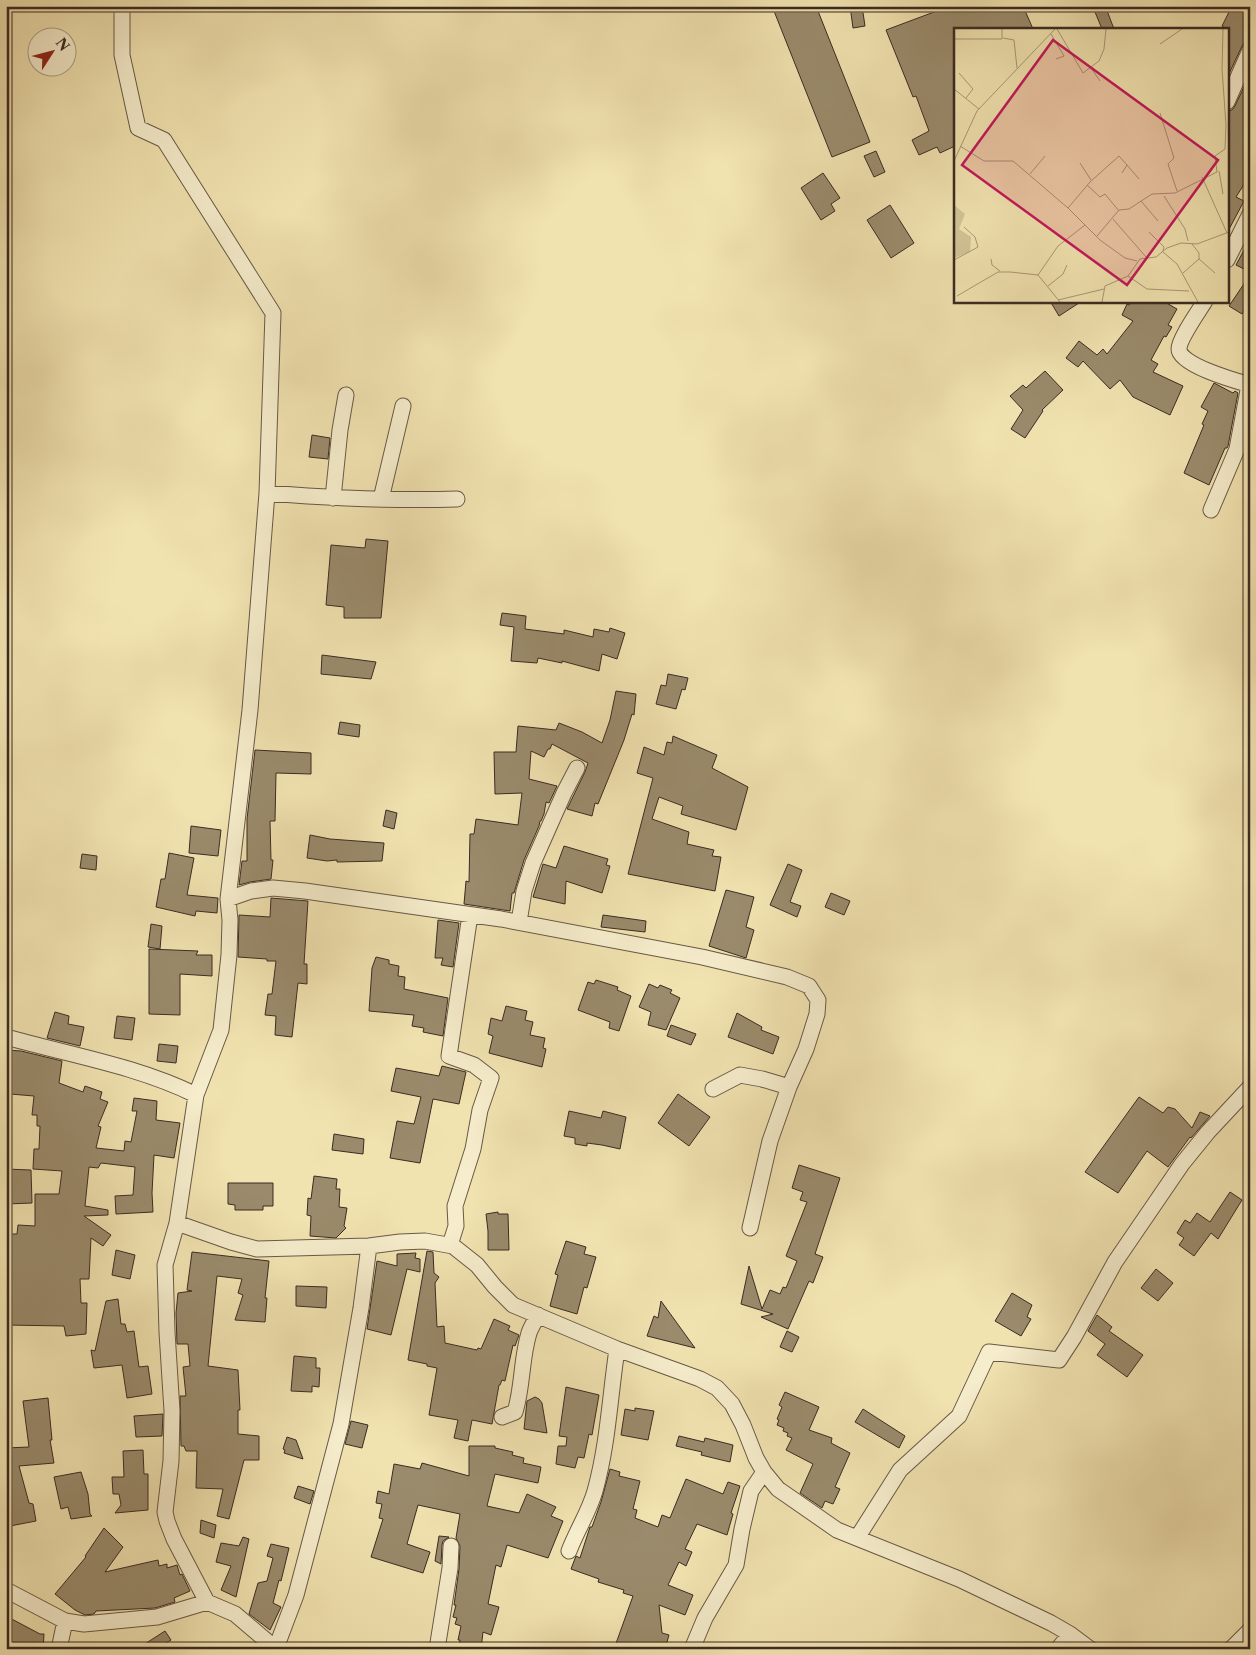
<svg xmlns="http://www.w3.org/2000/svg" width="1256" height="1655" font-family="'Libre Caslon Text',serif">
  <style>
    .building { fill: #9a8b6c; stroke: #3b2b23 }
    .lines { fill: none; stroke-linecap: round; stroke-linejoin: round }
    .street-casing { stroke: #685946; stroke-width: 17 }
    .street { stroke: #f6edcc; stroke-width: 15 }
    .inset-road { fill: none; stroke: #a89978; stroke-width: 1 }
    .view { fill: #c2185b; fill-opacity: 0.15; stroke: #c2185b; stroke-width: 2.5 }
    .inset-edge { fill: none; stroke: #3b2b23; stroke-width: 2.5 }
  </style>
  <rect width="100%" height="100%" fill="#f1e3b0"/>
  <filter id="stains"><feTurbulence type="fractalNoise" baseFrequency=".004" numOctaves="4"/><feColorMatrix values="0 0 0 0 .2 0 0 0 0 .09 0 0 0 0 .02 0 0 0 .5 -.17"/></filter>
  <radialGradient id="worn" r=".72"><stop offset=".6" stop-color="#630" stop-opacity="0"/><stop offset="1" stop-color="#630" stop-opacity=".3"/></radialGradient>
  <path class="building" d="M772,6H816L870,142L832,157Z
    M850,6H862L865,26L853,28Z
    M950,6H1023L1033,29H955V146L940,153L937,147L919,155L912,140L929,131L916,96L913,97L886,30Z
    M1232,6H1236L1250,13V41L1245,42L1242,46L1227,78V29L1222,26Z
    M1106,8L1114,29H1102L1095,12Z
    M1250,74V175L1236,197L1244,201L1227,233V111L1232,110L1235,106Z
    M876,151L885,172L874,177L864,156Z
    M823,173L840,198L831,204L835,211L821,220L801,188Z
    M890,205L914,243L891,258L867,220Z
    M1250,239V272L1236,265Z
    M1250,275V315L1244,311L1242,314L1229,306Z
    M1050,301H1082L1059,316Z
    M1131,301H1163L1177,309L1168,325L1172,327L1166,337L1164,336L1151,360L1158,364L1153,372L1183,386L1170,415L1133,397L1120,380L1110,389L1083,361L1078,367L1066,358L1079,341L1097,355L1103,349L1107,354L1133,321L1122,315L1127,304L1129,305Z
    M1045,371L1063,390L1042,410L1043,411L1025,438L1011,429L1023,410L1010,396L1023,385L1026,388Z
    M1214,383L1233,393L1235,391L1238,393L1228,446L1227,448H1225L1209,485L1184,473L1204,425L1202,424L1208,411L1201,407Z
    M312,435L330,438L328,459L309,457Z
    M366,539L388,541L381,618H344V607L326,605L331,545L365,548Z
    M502,613L526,616L525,629L564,634V630L593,637L594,629L609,632L610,628L625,633L617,659L602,654L599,671L562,661V663L538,658L537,663L511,661L514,627L500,625Z
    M322,655L376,662L371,679L321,674Z
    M668,674L688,678L685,690L682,689L676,709L656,704L661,685L666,686Z
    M616,691L636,694L634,715L632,714L624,740L598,804L595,803L592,816L567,809L585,772L588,763L552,744L550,749H548L544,757L531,751L529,779L557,786L549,803L546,802L544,814L541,821H540L539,826L524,860L514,893H512L510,911L464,904L466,881L469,882L470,834H474L476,819L518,825L522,793L495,794L494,752H516L518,726L556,730L559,723L582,732L602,743L610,720Z
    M340,722L360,725L359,737L338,734Z
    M673,736L717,755L712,768L748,787L736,830L681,814L683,806L659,797L652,819L689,832L687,844L714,850L712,856L721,857L715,891L628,874L653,778L637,773L644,747L664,755L667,742L672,743Z
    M255,750L311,753V774L276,773L275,821H270L271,860H273L271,879L250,882L239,885L242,861H247V819Z
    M386,810L397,813L394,829L383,826Z
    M191,826L221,830L218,856L189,853Z
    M310,835L330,839L384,843L382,861L337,862V860L327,861L307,858Z
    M564,846L608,859L606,865L610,866L602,893L566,881L565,904L533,897L543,864L556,868Z
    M169,853L194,858L187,895L218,898L217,913L196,911L195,916L156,907L161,879H165Z
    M82,854L97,856L96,870L80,868Z
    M788,864L802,870L790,902L801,906L797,917L770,905Z
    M726,890L754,897L746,927L754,930L746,958L709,946Z
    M831,893L850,901L844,915L825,907Z
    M271,898L308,901L304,964H307V984L298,983L292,1037L275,1035L276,1016L265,1015L268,994H272L276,961H267V959L238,957L239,915L270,917Z
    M603,915L646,921L645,932L601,927Z
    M438,920L459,923L453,967L441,965L443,958H435Z
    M151,924L162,926L160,949L148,947Z
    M149,949L198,951L196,955H212V976L180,974V1015L149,1014Z
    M376,957L389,960V964L399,966L398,976L405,977L404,989L448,998L443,1036L423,1032L424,1028L412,1026L414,1015L369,1011L372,968Z
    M596,980L618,987L617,990L631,996L619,1031L609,1028L610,1022L578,1010L588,982L594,984Z
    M649,984L658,988L660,985L672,990L670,993L680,998L666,1030L648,1025L651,1012L639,1007Z
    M506,1006L527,1011L525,1020L533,1022L530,1035L545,1038L543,1048L546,1049L542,1067L489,1053L493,1036L488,1034L491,1018L502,1021Z
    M55,1012L69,1016L68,1024L84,1027L80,1046L47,1038Z
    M737,1013L762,1027L761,1030L779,1037L773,1054L728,1037Z
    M117,1016L135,1018L132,1040L114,1038Z
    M671,1025L696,1034L691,1045L667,1036Z
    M159,1044L178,1046L176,1063L157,1061Z
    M6,1050L21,1051L62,1061L59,1083L83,1092L85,1086L102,1092L100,1099L108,1102L98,1126L101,1127L96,1148L124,1151L125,1141L131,1142L137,1111H132L134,1098L157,1101L156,1120L180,1123L174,1158L154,1155L152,1193L153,1212L116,1214L115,1196L133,1195L135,1167L101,1163L98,1168L89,1167L85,1206L108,1210V1215L84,1216L111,1235L103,1246L91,1238L89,1279H80L81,1303H87L86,1334L66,1336L64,1326L6,1325V1251H10V1234H17L18,1225L35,1226V1194H59L62,1171L33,1169L34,1149H39L40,1126H37V1115H32L34,1096L10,1094L11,1072H6Z
    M442,1066L466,1072L459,1104L433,1099L420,1163L390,1158L397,1121L414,1124L421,1097L391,1091L396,1068L439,1076Z
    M678,1094L710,1117L689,1146L658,1123Z
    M1139,1097L1163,1113L1168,1107L1175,1109L1192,1128L1200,1112L1210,1116L1191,1138L1190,1137L1168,1167L1147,1151L1118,1193L1085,1172Z
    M569,1111L601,1118L603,1111L626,1117L620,1149L602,1145L587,1143V1146L575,1144V1138L564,1136Z
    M334,1134L364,1139L363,1154L332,1150Z
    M799,1165L840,1178L815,1254L823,1257L813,1283L809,1281L788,1329L761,1317L773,1314L741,1304L749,1266L762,1309L770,1290L780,1294L783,1287L786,1288L797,1261L786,1256L807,1202L800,1200L803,1192L792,1188Z
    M6,1169L31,1170L32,1203L6,1204Z
    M314,1176L337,1179L336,1189H340L339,1207L347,1208L344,1226L346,1228L336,1238L310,1236L311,1216L307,1215L308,1198L311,1199Z
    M228,1183H273V1206H263V1210H235V1205L228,1204Z
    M1230,1192L1242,1200L1218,1239L1211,1233L1194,1256L1179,1245L1184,1238L1177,1233L1185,1220L1190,1223L1197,1213L1210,1222Z
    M498,1212V1214H508L509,1250H488V1231L486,1214Z
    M566,1241L586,1247L584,1254L596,1257L587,1288L584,1287L577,1314L550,1306L558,1275L555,1274Z
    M116,1250L135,1255L130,1279L112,1275Z
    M427,1251L433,1252L434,1273L439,1277L435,1283L437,1327L444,1326L445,1343L477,1350L478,1348L481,1349L494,1319L510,1326L508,1330L519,1335L515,1346L513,1345L505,1381L502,1380L500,1385H499L492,1424L472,1420L468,1441L454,1438L458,1420L429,1415L437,1368L427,1366V1364L408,1360Z
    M192,1252L269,1261L265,1298H267L265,1322L235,1320L243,1295L238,1293L242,1279L217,1276L208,1366L238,1370L240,1410H238V1434L259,1436V1460H244L229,1519L217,1516L223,1489L196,1488L197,1451H186L184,1446H181L180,1396H186L183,1367L190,1366L188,1344H177L176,1313L178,1293L192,1291L187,1290Z
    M416,1253L415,1258L420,1259V1272L407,1269L391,1335L367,1329L377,1261L397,1266V1254Z
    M1156,1269L1173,1283L1158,1301L1141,1288Z
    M296,1286L327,1287L326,1308L296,1306Z
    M1012,1293L1032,1305L1027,1317L1031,1319L1021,1336L995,1321Z
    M118,1299L121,1324H125L127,1332L134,1331L139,1367L148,1366L152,1394L127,1398L122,1365L94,1368L91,1350L95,1351L106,1301Z
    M661,1301L695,1348L647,1336L654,1316L658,1318Z
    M1097,1315L1112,1327L1109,1331L1143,1355L1127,1377L1097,1355L1105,1344L1088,1331Z
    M787,1331L799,1337L792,1352L780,1347Z
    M294,1356L316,1358V1368H320L319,1387L312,1386V1392L291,1391Z
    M566,1387L599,1395L592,1435L589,1434L584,1458L578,1457L575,1468L556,1464L558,1446H566L567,1437L559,1436Z
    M785,1392L819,1407L809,1430L832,1438L831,1443L850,1453L835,1487L840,1489L833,1504L825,1501L822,1508L800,1493L813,1464L786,1450L792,1438L787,1436L788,1433L783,1431L784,1428L777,1425L779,1420L777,1419L782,1407L779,1405Z
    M535,1397L539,1399L542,1403L547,1433L524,1429L527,1401Z
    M48,1398L52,1440H50L54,1463L19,1466L29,1503L33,1504L36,1521L10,1526L6,1506V1448L29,1447L23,1401Z
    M635,1408L654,1411L648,1440L621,1435L625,1409L635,1411Z
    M863,1409L905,1436L899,1448L855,1422Z
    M163,1414L162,1436L136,1437L134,1416Z
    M351,1421L368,1425L362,1448L345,1444Z
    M679,1436L704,1442L705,1438L733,1445L730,1462L701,1455L702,1452L676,1446Z
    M287,1437L296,1440L303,1459L284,1453L285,1450L283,1449Z
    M469,1446H495V1448L513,1452L512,1455L524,1458L523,1463L541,1467L538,1483L495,1474L487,1506L519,1513L527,1494L556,1507L551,1516L563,1521L548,1558L507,1545L501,1567L496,1565L488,1604L499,1607L491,1635L483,1632L481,1649H459L460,1640H458L461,1626L455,1624L457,1618L453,1617L456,1605H454L459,1569L460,1546L456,1538L460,1514L418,1505L407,1544L430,1552L423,1573L371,1557L383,1519L379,1518L382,1504L376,1503L378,1491L389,1494L394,1464L420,1469L422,1463L469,1476Z
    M143,1450L144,1474H148V1510L115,1513L121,1505L119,1494H113L112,1477H124L123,1451Z
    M610,1469L620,1472L619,1476L640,1481L633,1509L637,1510L635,1518L658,1527L662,1515L670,1518L686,1479L723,1494L728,1482L740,1486L731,1513L733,1514L727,1535L697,1524L685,1549L692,1552L686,1566L679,1562L668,1585L693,1595L685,1615L659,1605L662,1633L669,1635L665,1649H614L633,1596L623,1593L624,1590L598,1582L599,1579L571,1569L576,1556L580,1558L589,1530L590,1527H592L601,1502Z
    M81,1472L88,1494L90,1514L92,1516L71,1519L68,1507L61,1509L54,1477Z
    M298,1486L314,1491L310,1504L294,1498Z
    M201,1520L216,1525L214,1538L200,1533Z
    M104,1528L123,1547L105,1572L158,1560L159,1566L167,1564V1568L177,1565L180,1575L182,1574L190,1591L174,1598L175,1602L155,1608L96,1611L94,1614L85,1615L75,1610L55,1594L86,1557L85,1556Z
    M439,1536L449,1537L443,1541L442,1545L441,1564L435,1561Z
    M243,1537L249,1539L236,1597L221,1590L231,1566L216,1562L221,1543L239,1546Z
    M271,1544L289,1548L281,1581L279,1580L273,1603L281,1607L270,1630L249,1614L258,1583L267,1581L273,1558L267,1556Z
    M6,1616L40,1634H44L43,1649H6Z
    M165,1631L171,1640L158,1649H137Z"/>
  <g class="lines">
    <defs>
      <path id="street" d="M122,6V55L138,128L164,140L273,313L267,493L250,710L228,899
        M1227,102L1250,50
        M1227,260L1250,214
        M1205,301C1199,311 1179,339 1179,349C1179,365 1236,381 1250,385
        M267,493C330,498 394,501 457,499
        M333,498L340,430L346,395
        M381,499L403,406
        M1211,510L1237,449L1249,385
        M519,922L524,891L533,863L564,793L577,768
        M6,1037C70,1055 137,1066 196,1095
        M177,1223L231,1242L257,1249L369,1246L400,1242L425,1241L453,1246L477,1265L495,1287L513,1305L617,1349L700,1379L717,1388L732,1404L743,1425L756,1458L764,1472L778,1489L837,1530L959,1579L1051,1623L1070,1634L1090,1649
        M750,1228L770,1141L789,1087
        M450,1245L456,1226L455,1206L473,1149L480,1110L491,1078L474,1065L449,1056L470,915
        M502,1417L515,1412C523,1386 521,1359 529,1333C531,1327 535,1321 538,1315
        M857,1538L900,1470L959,1416L989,1352L1059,1360L1074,1337L1115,1262L1182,1164L1208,1132L1250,1087
        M569,1551C577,1530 589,1512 595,1491C608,1444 610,1396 617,1349
        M6,1590L65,1621L84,1624L157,1617L207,1602L235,1614L276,1649
        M207,1602L174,1539L167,1521L165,1512L171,1461L172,1411L167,1332L165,1265L177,1223L196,1095L221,1030L229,955L230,920L228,899L251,891L273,888L305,891L501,919L702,957L787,977L809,986L818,1000L817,1014L806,1049L789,1087L762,1079L740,1075L713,1089
        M276,1648L296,1595L341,1424L361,1308L369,1246
        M59,1649L65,1621
        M437,1649L450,1568L451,1546
        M692,1649L705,1618L736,1565L742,1529L751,1491L764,1472
        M1058,1649L1070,1634
        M1231,1649L1250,1630"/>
    </defs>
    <use href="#street" class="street-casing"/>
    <use href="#street" class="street"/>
  </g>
  <g transform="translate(954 28)">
    <rect width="275" height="275" fill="#f1e3b0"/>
    <path d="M0,177L11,186L5,201L17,209L16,224L0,230Z" fill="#d2c498"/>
    <path class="inset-road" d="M103,1L129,45L145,33L150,21L152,1M97,6L110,28L102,31M49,10L60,12L63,40M0,11H48V1M206,16L228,1M137,40L146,53M5,45L19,61L12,70M0,61L25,81M206,85L220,130L214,136L223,163M6,118L30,133H59L114,180M0,133L23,83L101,1M126,135L137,152M173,137L185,151M265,143L269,166M168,145L173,137L165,128L136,154L114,180L146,212L171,230L183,233M76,146L91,128M248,149L273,205M133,157L146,169L151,166L165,183M210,168L231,201L234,213M187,173L204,193M159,191L192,229M195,204L210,219L209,223M143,208L165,182L175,181L198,166L221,165L263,144L261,128L271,121L272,97L268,41L269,1M238,216L245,225V231M209,224L223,236L244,274M37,231L38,237L46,243M0,232L24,219L21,209L10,199M229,245L245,231L261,245M84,247L104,218L131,197M174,248L193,261L235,263M94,258L109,246L113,237M3,268L44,244H56L84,247L106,274M104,272L150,261M148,274L151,258L174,248L186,231L202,229L213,220L227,215L243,216L275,204"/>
    <path class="view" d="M99,12L264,132L173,257L8,137Z"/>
    <rect width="275" height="275" class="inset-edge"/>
  </g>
  <rect width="1256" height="1655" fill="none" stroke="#f1e3b0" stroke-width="25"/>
  <rect x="8" y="8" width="1241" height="1640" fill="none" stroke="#3b2b23" stroke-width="2.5"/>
  <rect x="12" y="12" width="1231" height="1630" fill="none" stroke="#3b2b23"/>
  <g transform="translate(52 52) rotate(54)"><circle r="24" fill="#f6edcc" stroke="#ab9f88"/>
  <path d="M0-4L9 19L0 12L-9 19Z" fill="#8f2418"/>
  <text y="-8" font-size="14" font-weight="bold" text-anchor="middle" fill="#3b2b23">N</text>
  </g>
  <rect width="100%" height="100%" filter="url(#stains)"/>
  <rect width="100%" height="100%" fill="url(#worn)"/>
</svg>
